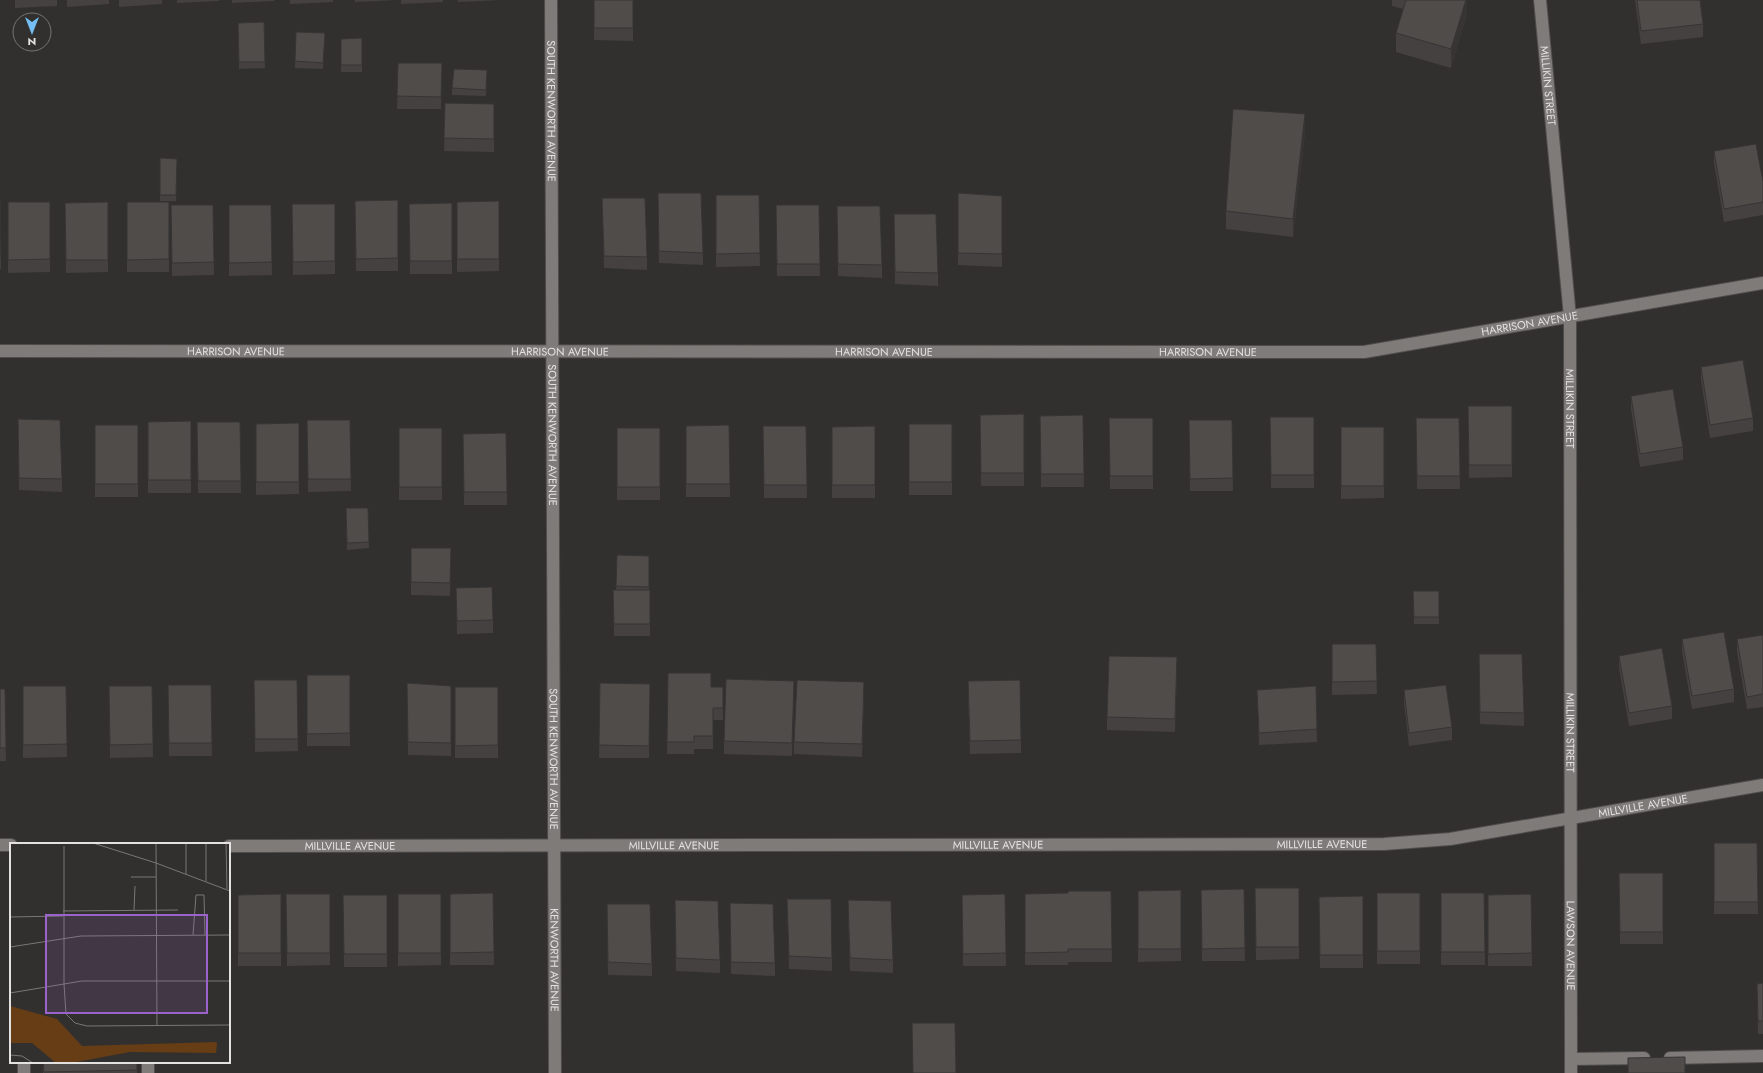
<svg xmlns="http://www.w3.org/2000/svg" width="1763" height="1073" font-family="Jost,sans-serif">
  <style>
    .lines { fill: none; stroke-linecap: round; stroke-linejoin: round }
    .lane-casing { stroke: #4f4d4b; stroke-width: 14 }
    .street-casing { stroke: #4f4d4b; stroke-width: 14 }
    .secondary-casing { stroke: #4f4d4b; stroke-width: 14 }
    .lane { stroke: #7e7b79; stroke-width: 12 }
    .street { stroke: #7e7b79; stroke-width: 12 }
    .secondary { stroke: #7e7b79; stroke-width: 12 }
    .wall { fill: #444140 }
    .shaded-wall { fill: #373534 }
    .building { fill: #4f4c4a; stroke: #373534 }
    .labels { text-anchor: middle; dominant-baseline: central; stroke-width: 3.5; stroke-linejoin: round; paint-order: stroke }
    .street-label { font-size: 11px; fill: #e4e2e1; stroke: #32302e }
    .inset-road { fill: none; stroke: #797776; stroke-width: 1 }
    .view { fill: #9a63c9; fill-opacity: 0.15; stroke: #9a63c9; stroke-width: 2 }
    .inset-edge { fill: none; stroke: #e4e2e1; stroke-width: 2 }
  </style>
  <rect width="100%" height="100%" fill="#32302e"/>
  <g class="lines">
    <defs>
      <path id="lane" d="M1670,1058L1763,1056
        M1571,1059L1644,1058
        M24,1062V1073
        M148,1073V1062"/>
      <g id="street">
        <path id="s1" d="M551,0L555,1073"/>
        <path id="s2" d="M1540,0L1570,317L1571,1073"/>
        <path id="s3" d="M0,351L1364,352L1763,283"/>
      </g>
      <g id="secondary">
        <path d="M0,845H11"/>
        <path id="s4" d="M229,846L1384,844L1450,839L1763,785"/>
      </g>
    </defs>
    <use href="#lane" class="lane-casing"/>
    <use href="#street" class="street-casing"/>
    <use href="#secondary" class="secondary-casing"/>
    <use href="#lane" class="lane"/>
    <use href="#street" class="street"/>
    <use href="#secondary" class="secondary"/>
  </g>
  <path class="wall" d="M15,0H57V6L15,8Z
    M67,0H109V4L67,7Z
    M119,0H162V4L119,7Z
    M177,0H219V1L177,3Z
    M232,0H274V1L232,3Z
    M290,0H333V2L290,4Z
    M355,0H397L355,2Z
    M401,0H443V2L401,4Z
    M458,0H501L458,2Z
    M594,0H633V41L594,40Z
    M1392,0H1467V14L1451,68L1396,52V33L1403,9L1392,6Z
    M1635,0H1700L1703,24V37L1641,44Z
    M264,22L265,68L239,69L238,23Z
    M362,38V72H341V39Z
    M325,40L323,69L295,68V61Z
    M398,63H442L441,109H397Z
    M487,77L486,96L452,95V88Z
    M445,103L494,117V152L444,151Z
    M1305,132L1293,237L1226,229V211Z
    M1714,151L1763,182V215L1724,222L1714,163Z
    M160,158L177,159L176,201H160Z
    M958,193L1002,196V267L958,265Z
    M716,195H759L760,266L716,267Z
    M0,198L1,269H0Z
    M602,198L647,257V270L604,268Z
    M398,200V271H356L355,201Z
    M499,201V271L457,272V202Z
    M8,202H50V272L8,273Z
    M108,202V272L66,273L65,203Z
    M127,202H169V272H127Z
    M452,203V274H410L409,204Z
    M292,204H335V274L293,275Z
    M171,205H213L214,275L172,276Z
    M229,205H271L272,275L229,276Z
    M776,205H819L820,276H777Z
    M658,206L703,253V265L659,263Z
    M837,218L882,265V278L838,276Z
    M894,226L938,273V286L895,284Z
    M1701,367L1753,418V431L1710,438L1701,380Z
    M1631,396L1683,447V460L1640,467L1631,409Z
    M1468,406H1512V477L1469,478Z
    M1024,414V486H981L980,415Z
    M1083,415L1084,487H1041L1040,416Z
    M1270,417H1314V488H1271Z
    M1109,418H1153V489H1110Z
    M1416,418H1459L1460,489H1417Z
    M307,420H350L351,491L308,492Z
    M1189,420H1232L1233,491H1190Z
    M191,421V493H148V422Z
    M197,422H240L241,493H198Z
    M299,423V494L256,495V424Z
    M909,424H952V495H909Z
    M95,425H138V497H95Z
    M729,425L730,497H686V426Z
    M763,426H806L807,498H764Z
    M875,426V498H832V427Z
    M1341,427H1384V498L1341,499Z
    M399,428H442V500H399Z
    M617,428H660V500H617Z
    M18,432L62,479V492L19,490Z
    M506,433L507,505H464L463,434Z
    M346,508H368L369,548L347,550Z
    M617,555L649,556V590H650V636H614L613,590H616Z
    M451,561L450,596L411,595V582Z
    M456,588L493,620V633L457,634Z
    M1413,591H1439V624H1414Z
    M1763,635V707L1747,709L1737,652V639Z
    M1682,639L1734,689V702L1692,709L1682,651Z
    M1332,644H1376L1377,694L1332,695Z
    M1619,656L1672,706V719L1629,726L1619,668Z
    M1479,667L1524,713V726L1480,724Z
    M1177,670L1175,732L1107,730V717Z
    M668,673L711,687H723V720H713V749H694V754H667Z
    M307,675H350V746H307Z
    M254,680H297L298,751L255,752Z
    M407,683L451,686V756L408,755Z
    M600,683L650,684L649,758H599Z
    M168,685H211L212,756H169Z
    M23,686H66L67,757L23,758Z
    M109,686H152L153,757L110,758Z
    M1316,686L1317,742L1259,745L1257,690Z
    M455,687H498V758H455Z
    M0,689H5L6,761H0Z
    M1404,690L1452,727V740L1409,746L1404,703Z
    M968,693L1021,740V753L970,754Z
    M794,694L792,756L724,754V741Z
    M864,695L862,757L794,754V742Z
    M1714,843H1757L1758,914H1714Z
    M1619,873H1663V944H1620Z
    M1255,888H1299V959L1256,960Z
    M1244,889L1245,961H1202L1201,890Z
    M1181,890V961L1138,962V891Z
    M1111,891L1112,962H1068V965H1025V894L1068,893Z
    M493,893L494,965H450V894Z
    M1377,893H1420V964H1377Z
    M1441,893H1484L1485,965H1441Z
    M281,894V966H238V895Z
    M286,894H330V965L287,966Z
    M398,894H441V965L398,966Z
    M1005,894L1006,966H963L962,895Z
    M1531,894L1532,966H1488V895Z
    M343,895H387V967H344Z
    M1363,896V968H1320L1319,897Z
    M787,899L832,958V971L789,969Z
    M730,903L775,963V976L731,974Z
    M675,913L720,960V973L676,971Z
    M848,913L893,960V973L850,971Z
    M607,917L652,964V976L608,975Z
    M1763,983V1034H1758L1757,984Z
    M43,1062H137V1073H43Z"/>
  <path class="shaded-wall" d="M1466,0H1467V14L1451,68V49Z
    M1305,114V132L1293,237V219Z
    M794,681V694L792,756V743Z"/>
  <path class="building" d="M594,0H633V28H594Z
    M1406,0H1466L1451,49L1396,33Z
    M1637,0H1700L1703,24L1641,31Z
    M264,22L265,62H239L238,23Z
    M296,32L325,33L323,63L295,61Z
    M362,38V65H341V39Z
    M398,63H442L441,97L397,96Z
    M454,69L487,70L486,90L452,88Z
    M445,103L494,104V139L444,138Z
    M1233,109L1305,114L1293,219L1226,211Z
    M1756,144L1763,182V202L1724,209L1714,151Z
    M160,158L177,159L176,195H160Z
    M658,193H701L703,253L659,251Z
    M958,193L1002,196V254L958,253Z
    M716,195H759L760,253L716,254Z
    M0,198L1,256H0Z
    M602,198H645L647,257L604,256Z
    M398,200V258L356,259L355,201Z
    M499,201V259H457V202Z
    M8,202H50V259L8,260Z
    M108,202V260H66L65,203Z
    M127,202H169V259L127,260Z
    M452,203V261H410L409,204Z
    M292,204H335V261L293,262Z
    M171,205H213L214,262L172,263Z
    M229,205H271L272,262L229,263Z
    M776,205H819L820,264H777Z
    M837,206H880L882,265L838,264Z
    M894,214H936L938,273L895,272Z
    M1743,360L1753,418L1710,425L1701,367Z
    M1673,389L1683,447L1640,454L1631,396Z
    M1468,406H1512V465H1469Z
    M1024,414V473H981L980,415Z
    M1083,415L1084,474H1041L1040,416Z
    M1270,417H1314V475H1271Z
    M1109,418H1153V476H1110Z
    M1416,418H1459L1460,476H1417Z
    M18,419L60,420L62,479L19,478Z
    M307,420H350L351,479H308Z
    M1189,420H1232L1233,478L1190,479Z
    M191,421V480H148V422Z
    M197,422H240L241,481H198Z
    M299,423V482H256V424Z
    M909,424H952V482H909Z
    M95,425H138V484H95Z
    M729,425L730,484H686V426Z
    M763,426H806L807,485H764Z
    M875,426V485H832V427Z
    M1341,427H1384V486H1341Z
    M399,428H442V487H399Z
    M617,428H660V487H617Z
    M506,433L507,492H464L463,434Z
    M346,508H368L369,542L347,543Z
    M411,548H451L450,583L411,582Z
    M617,555L649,556V587L616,586Z
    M492,587L493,620L457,621L456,588Z
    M613,590H650V624H614Z
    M1413,591H1439V617H1414Z
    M1724,632L1734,689L1692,696L1682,639Z
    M1763,635V694L1747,697L1737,639Z
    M1332,644H1376L1377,681L1332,682Z
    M1662,648L1672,706L1629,713L1619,656Z
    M1479,654H1522L1524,713L1480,712Z
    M1109,656L1177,657L1175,719L1107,717Z
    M668,673H711V687H723V708H713V736H694V742H667Z
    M307,675H350V733L307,734Z
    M726,679L794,681L792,743L724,741Z
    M254,680H297L298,739H255Z
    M797,680L864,682L862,744L794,742Z
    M1020,680L1021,740L970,741L968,681Z
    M407,683L451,686V743L408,742Z
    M600,683L650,684L649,746L599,745Z
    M168,685H211L212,743H169Z
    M1446,685L1452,727L1409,733L1404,690Z
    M23,686H66L67,744L23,745Z
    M109,686H152L153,744L110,745Z
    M1316,686L1317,729L1259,733L1257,690Z
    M455,687H498V745L455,746Z
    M0,689H5L6,748H0Z
    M1714,843H1757L1758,902H1714Z
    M1619,873H1663V932H1620Z
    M1255,888H1299V947H1256Z
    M1244,889L1245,948L1202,949L1201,890Z
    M1181,890V949H1138V891Z
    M1068,891H1111L1112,949H1068V952L1025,953V894L1068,893Z
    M493,893L494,952L450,953V894Z
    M1377,893H1420V951H1377Z
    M1441,893H1484L1485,952H1441Z
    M281,894V953H238V895Z
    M286,894H330V953H287Z
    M398,894H441V953H398Z
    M1005,894L1006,953L963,954L962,895Z
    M1531,894L1532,953L1488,954V895Z
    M343,895H387V954H344Z
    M1363,896V955H1320L1319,897Z
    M787,899H831L832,958L789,956Z
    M675,900L718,901L720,960L676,958Z
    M848,900L891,901L893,960L850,958Z
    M730,903L773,904L775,963L731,962Z
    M607,904H650L652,964L608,962Z
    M1763,983V1021H1758L1757,984Z
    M912,1023H955L956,1073H913Z
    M1685,1057V1073H1628V1058Z
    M43,1062H137V1070L44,1072Z"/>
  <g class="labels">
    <g class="street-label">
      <text stroke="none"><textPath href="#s2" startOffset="86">MILLIKIN STREET</textPath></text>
      <text stroke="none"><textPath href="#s1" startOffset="111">SOUTH KENWORTH AVENUE</textPath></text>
      <text stroke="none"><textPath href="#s3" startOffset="1532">HARRISON AVENUE</textPath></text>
      <text stroke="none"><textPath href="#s3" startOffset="560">HARRISON AVENUE</textPath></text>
      <text stroke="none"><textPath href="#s3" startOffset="236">HARRISON AVENUE</textPath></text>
      <text stroke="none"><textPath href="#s3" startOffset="884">HARRISON AVENUE</textPath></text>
      <text stroke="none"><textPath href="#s3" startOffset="1208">HARRISON AVENUE</textPath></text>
      <text stroke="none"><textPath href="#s2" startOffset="410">MILLIKIN STREET</textPath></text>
      <text stroke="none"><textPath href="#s1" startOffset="435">SOUTH KENWORTH AVENUE</textPath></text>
      <text stroke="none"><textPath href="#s2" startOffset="734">MILLIKIN STREET</textPath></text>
      <text stroke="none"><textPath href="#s1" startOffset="759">SOUTH KENWORTH AVENUE</textPath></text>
      <text stroke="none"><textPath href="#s4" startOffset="1417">MILLVILLE AVENUE</textPath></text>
      <text stroke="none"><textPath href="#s4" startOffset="1093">MILLVILLE AVENUE</textPath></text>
      <text stroke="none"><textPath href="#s4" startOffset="769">MILLVILLE AVENUE</textPath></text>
      <text stroke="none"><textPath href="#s4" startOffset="121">MILLVILLE AVENUE</textPath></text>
      <text stroke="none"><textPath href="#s4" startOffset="445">MILLVILLE AVENUE</textPath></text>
      <text stroke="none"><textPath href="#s2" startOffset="947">LAWSON AVENUE</textPath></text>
      <text stroke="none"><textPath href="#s1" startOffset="960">KENWORTH AVENUE</textPath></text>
    </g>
  </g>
  <g transform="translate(10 843)">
    <rect width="220" height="220" fill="#32302e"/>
    <path d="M0,163L47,176L72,203L207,199L206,210L120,209L61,220H46L22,200H0Z" fill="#663d15"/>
    <path class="inset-road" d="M83,0L146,20L220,48M146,0L147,182M216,0L217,46M54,3V141L56,171L65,180L77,183L220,182M176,31V0M121,34H146M196,38V0M124,67L125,43M53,68L168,67M0,74L53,73M183,92L186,52H194L195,92M0,104L71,93L220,92M0,150L72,138H220M0,212L12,213L23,220"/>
    <path class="view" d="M36,72H197V170H36Z"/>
    <rect width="220" height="220" class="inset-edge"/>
  </g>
  <g transform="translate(32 32) rotate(180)"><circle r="19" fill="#32302e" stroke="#797776"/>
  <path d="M0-3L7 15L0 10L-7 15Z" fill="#74c0f6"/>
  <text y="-6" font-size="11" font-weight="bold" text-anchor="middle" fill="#e4e2e1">N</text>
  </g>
</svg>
